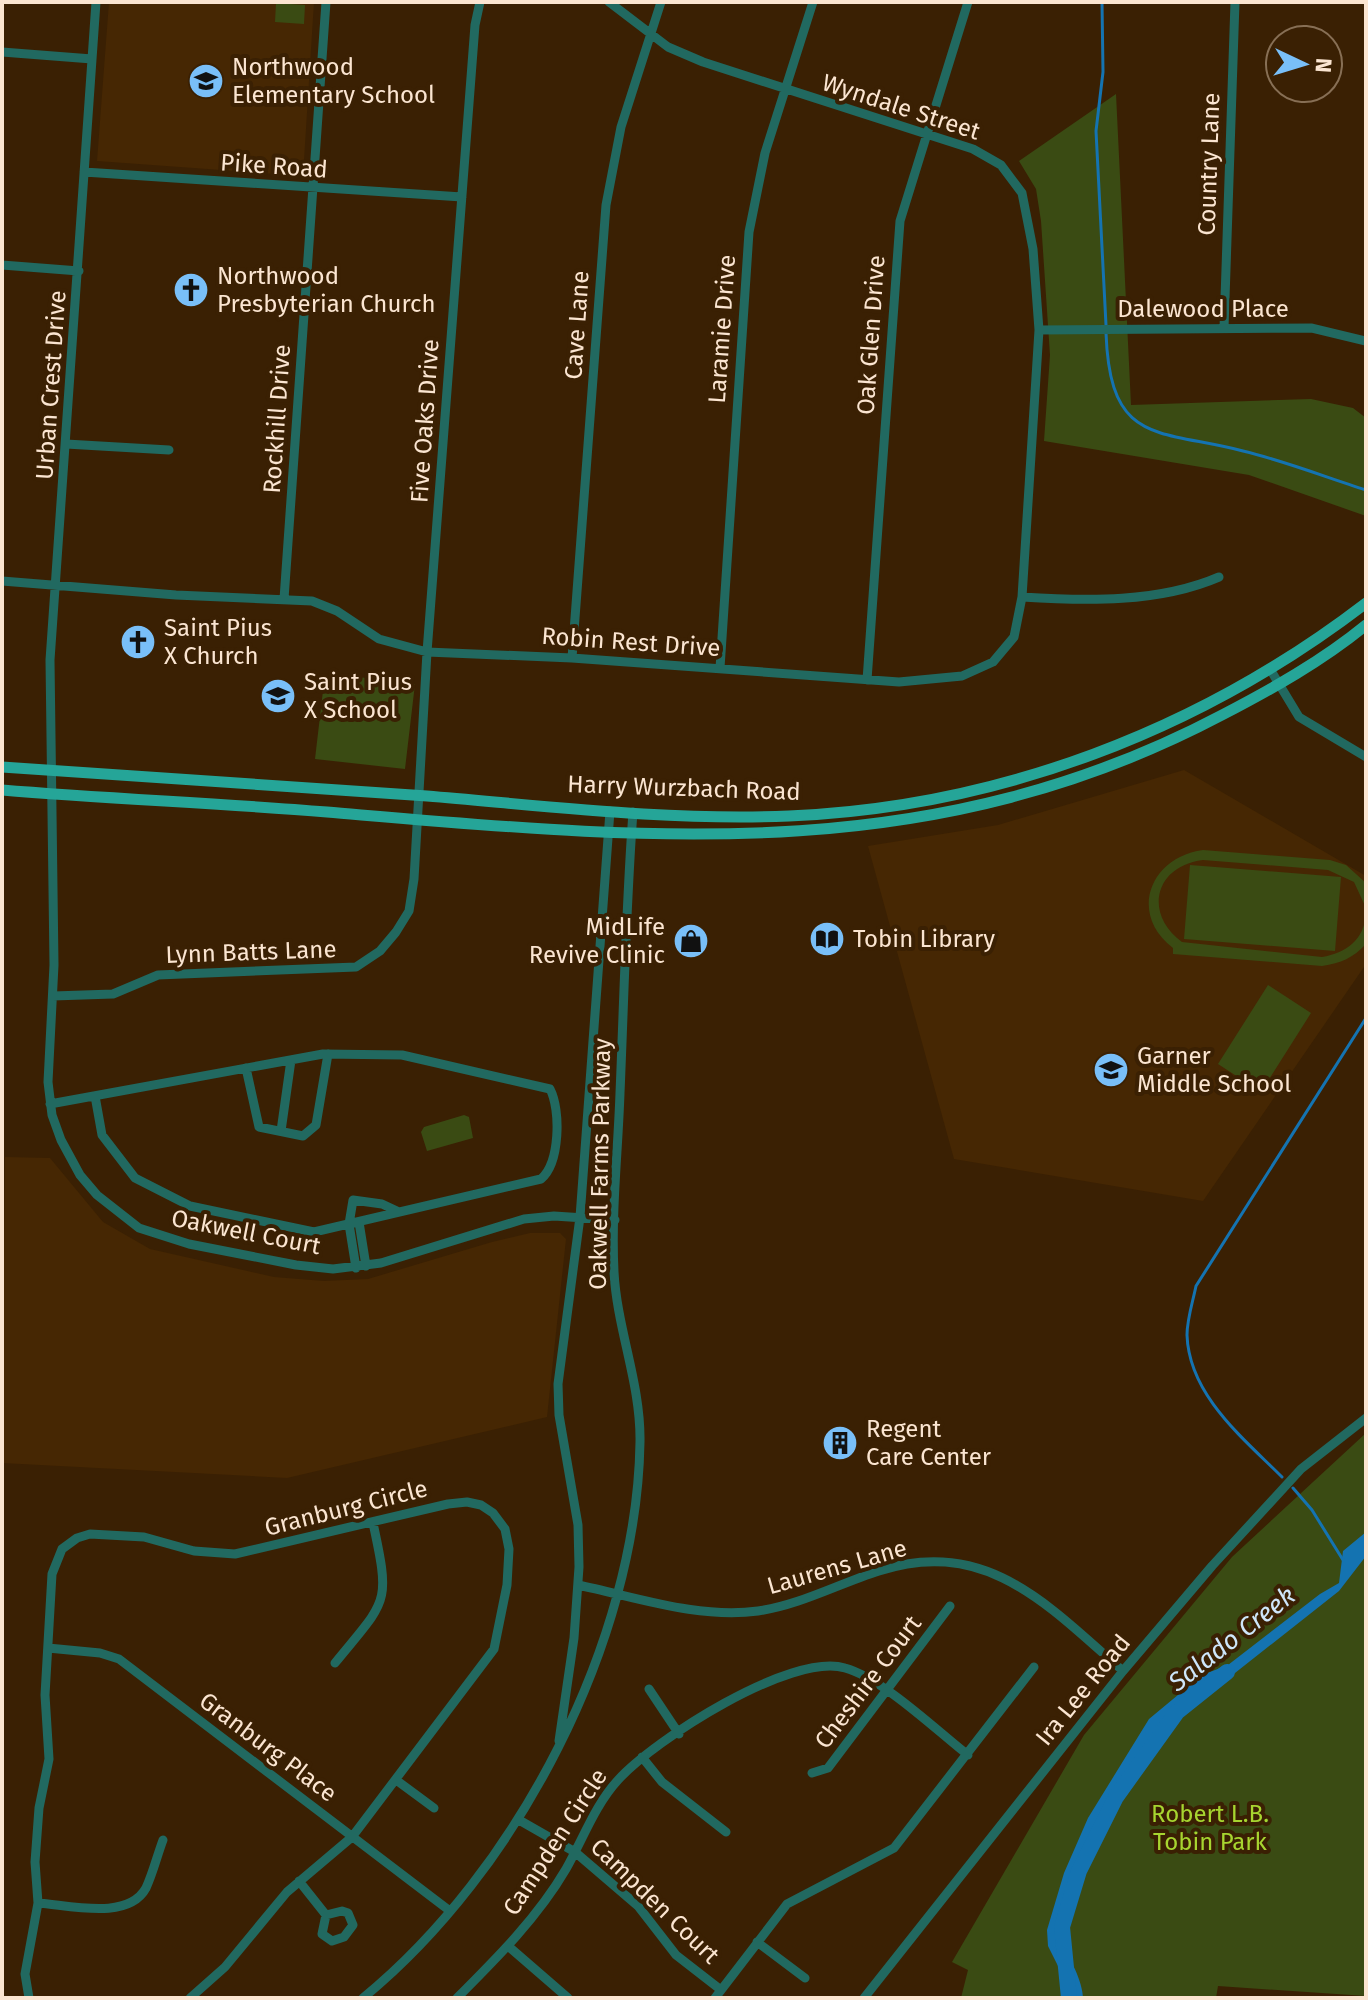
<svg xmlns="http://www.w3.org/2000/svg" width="1368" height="2000" font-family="'Fira Sans',sans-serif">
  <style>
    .built { fill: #462703 }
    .green { fill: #3a4b13 }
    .water { fill: #1473b1 }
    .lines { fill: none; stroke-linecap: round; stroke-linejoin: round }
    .stream { stroke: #1473b1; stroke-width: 3 }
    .river { stroke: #1473b1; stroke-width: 16 }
    .minor { stroke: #216960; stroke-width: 9 }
    .major { stroke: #25a598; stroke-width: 11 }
    .labels { text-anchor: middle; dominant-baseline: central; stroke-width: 8; stroke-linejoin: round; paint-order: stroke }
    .poi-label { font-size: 24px; fill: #fbe5d1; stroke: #3a2003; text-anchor: start }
    .street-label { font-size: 24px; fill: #fbe5d1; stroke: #3a2003 }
    .park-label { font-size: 24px; fill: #a7d530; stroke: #3a2003 }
    .water-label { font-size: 26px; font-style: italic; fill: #cee6fa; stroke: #3a2003 }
  </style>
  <rect width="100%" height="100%" fill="#3a2003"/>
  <path class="built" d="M109,2H314L303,176L97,161Z
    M1184,770L1366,876V964L1203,1201L954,1159L868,846L998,825Z
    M5,1157L50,1158L103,1222L150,1249L274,1277L324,1281L368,1279L492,1242L530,1233H560L566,1239L547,1417L287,1478L2,1463Z"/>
  <path class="green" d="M276,3L305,5L304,24L275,22Z
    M1116,94L1131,405L1311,399L1353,408L1366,418V516L1249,475L1044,441L1050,355L1041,221L1036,189L1019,161Z
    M334,674L415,684L405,769L315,759L324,682Z
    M1203,850L1330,860L1346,865L1366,883V908L1354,882L1328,870L1203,860C1155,866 1143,913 1182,942L1322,957C1346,953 1364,940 1366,914V944C1353,958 1341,963 1322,966L1173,954V948C1128,914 1150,857 1203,850Z
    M1190,865L1341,877L1335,951L1184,939Z
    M1268,985L1311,1013L1261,1092L1218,1064Z
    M464,1115L469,1117L473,1138L427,1151L421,1132L424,1127Z
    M1366,1433V1996L1218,1986L1216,1998H961L968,1970L952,1962L1084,1735L1232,1557Z"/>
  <path class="water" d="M1366,1532V1556L1339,1591L1235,1673L1182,1703L1152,1737L1131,1769L1123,1795L1081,1862L1058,1928L1059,1944C1070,1955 1083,1983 1083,1998H1065L1060,1983L1064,1978L1048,1946L1047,1930L1064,1873L1088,1818L1149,1719L1202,1675L1228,1665L1320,1594L1339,1583L1343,1551Z"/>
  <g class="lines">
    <path class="stream" d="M1102,2L1103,72L1096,131L1106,325
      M1106,333C1110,446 1158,429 1243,451C1285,461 1325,477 1366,490
      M1282,1477C1243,1438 1189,1395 1187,1335C1187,1319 1193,1301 1196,1286L1366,1018
      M1293,1488L1312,1510L1343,1560"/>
    <path class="river" d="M1069,1998L1062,1927L1079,1871L1116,1797L1177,1712L1227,1672"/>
    <path class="minor" d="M96,2L50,660L54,965L48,1082L52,1115L61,1140L80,1175L97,1195L139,1228L189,1244L296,1265L333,1269L381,1263L524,1219L554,1216L615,1220
      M2,52L92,59
      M84,172L462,197
      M2,265L79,271
      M1224,328L1235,2
      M1039,330L1312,328L1366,341
      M66,444L169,450
      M2,581L176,595L312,601L337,611L379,639L427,652L572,658L899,682L962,676L993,662L1014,637L1022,597L1039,330L1033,249L1022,193L1001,165L973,149L703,62L668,47L609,2
      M1022,597C1086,601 1159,603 1219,577
      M284,599L326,2
      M572,658L606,205L621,127L661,2
      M720,668L749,232L765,153L813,2
      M1270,669L1299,717L1366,757
      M867,680L900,221L968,2
      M53,996L113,994L158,975L356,967L380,951L396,932L409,911L414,879L427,652L475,25L480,2
      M246,1068L259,1127L303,1136L316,1125L328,1054
      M50,1104L323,1054L402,1055L550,1089C561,1110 560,1163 541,1179L314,1232L190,1206L135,1178L102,1135L95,1096
      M281,1131L291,1060
      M359,1222L366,1266
      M356,1268L349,1224L353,1200L382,1204L397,1211
      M578,1585C636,1597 698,1619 758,1611C800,1605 838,1584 879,1571C986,1536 1049,1606 1123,1671
      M48,1648L100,1653L119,1659L450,1911
      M335,1663C387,1599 391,1606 373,1523
      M649,1689L679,1734
      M559,1741L574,1638L579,1567L578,1525L559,1415L558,1384L580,1217L610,811
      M642,1757L662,1782L726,1832
      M812,1773L828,1768L950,1606
      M396,1780L434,1808
      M519,1820L575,1852L638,1906L676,1955L721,1990
      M299,1881L326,1915L342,1911L348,1913L353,1925L344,1937L332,1941L322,1934L326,1915
      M38,1903C69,1905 128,1921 146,1888C153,1873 157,1856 163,1840
      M757,1942L805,1978
      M508,1946L568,1998
      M29,1998L25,1974L38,1903L35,1862L39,1808L49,1759L45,1695L52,1574L62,1549L77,1538L90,1534L144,1537L194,1551L235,1554L448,1504L467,1502L481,1505L493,1513L505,1529L509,1549L507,1585L494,1649L352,1837L287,1892L225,1967L190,1998
      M363,1998C517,1872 637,1642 640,1442C641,1384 617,1329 614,1272C611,1213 618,1152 620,1093C624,999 626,906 633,812
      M457,1998C497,1958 538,1917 566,1869C583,1839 595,1805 618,1780C654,1740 791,1652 845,1668C882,1678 936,1730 968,1755
      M715,1998L787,1904L894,1848L1034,1667
      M864,1998L1123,1671L1212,1566L1301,1469L1366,1418"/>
    <path class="major" d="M2,767C144,778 286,786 427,796C547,806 669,821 789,816C999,807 1199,731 1366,603
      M2,790C110,799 219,803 327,812C645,839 928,870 1222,715C1272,689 1322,661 1366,625"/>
  </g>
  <defs>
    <symbol id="school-disc" viewBox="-11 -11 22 22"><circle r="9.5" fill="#79bff8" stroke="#3a2003"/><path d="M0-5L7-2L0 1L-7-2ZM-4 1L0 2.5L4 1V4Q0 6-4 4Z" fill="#111"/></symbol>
    <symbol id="church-disc" viewBox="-11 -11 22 22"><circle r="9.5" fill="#79bff8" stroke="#3a2003"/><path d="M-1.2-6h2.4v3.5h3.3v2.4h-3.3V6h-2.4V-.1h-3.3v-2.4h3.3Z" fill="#111"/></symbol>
    <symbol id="library-disc" viewBox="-11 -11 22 22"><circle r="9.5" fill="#79bff8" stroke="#3a2003"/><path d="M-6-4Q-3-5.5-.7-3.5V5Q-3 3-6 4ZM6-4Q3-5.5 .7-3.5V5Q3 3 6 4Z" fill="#111"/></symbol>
    <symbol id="shop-disc" viewBox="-11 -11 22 22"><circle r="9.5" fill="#79bff8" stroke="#3a2003"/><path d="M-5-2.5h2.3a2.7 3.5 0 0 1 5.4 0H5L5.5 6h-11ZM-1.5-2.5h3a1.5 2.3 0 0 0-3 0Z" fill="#111"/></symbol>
    <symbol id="building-disc" viewBox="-11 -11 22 22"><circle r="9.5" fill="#79bff8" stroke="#3a2003"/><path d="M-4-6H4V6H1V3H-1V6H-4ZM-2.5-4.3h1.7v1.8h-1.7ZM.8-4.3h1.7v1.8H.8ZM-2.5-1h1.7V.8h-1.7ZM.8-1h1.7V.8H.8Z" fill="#111"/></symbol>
  </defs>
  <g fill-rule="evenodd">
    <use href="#school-disc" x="186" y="61" width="40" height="40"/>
    <use href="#church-disc" x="171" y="270" width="40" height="40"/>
    <use href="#church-disc" x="118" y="622" width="40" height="40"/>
    <use href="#school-disc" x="258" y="676" width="40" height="40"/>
    <use href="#library-disc" x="807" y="919" width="40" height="40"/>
    <use href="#shop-disc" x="671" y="921" width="40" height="40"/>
    <use href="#school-disc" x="1091" y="1050" width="40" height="40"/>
    <use href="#building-disc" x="820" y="1423" width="40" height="40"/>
  </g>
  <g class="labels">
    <g class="poi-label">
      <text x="232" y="67">Northwood<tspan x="232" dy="28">Elementary School</tspan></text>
      <text x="217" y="276">Northwood<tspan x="217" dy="28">Presbyterian Church</tspan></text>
      <text x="164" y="628">Saint Pius<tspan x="164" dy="28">X Church</tspan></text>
      <text x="304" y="682">Saint Pius<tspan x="304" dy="28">X School</tspan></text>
      <text x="665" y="927" text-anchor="end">MidLife<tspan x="665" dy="28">Revive Clinic</tspan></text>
      <text x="853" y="939">Tobin Library</text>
      <text x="1137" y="1056">Garner<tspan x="1137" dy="28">Middle School</tspan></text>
      <text x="866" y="1429">Regent<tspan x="866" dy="28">Care Center</tspan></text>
    </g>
    <g class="street-label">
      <text transform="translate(901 107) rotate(18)">Wyndale Street</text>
      <text transform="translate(1209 164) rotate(-88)">Country Lane</text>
      <text transform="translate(274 166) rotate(4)">Pike Road</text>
      <text x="1203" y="309">Dalewood Place</text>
      <text transform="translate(577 325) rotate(-86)">Cave Lane</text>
      <text transform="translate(722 329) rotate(-86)">Laramie Drive</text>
      <text transform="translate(871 335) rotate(-86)">Oak Glen Drive</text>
      <text transform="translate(51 385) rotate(-86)">Urban Crest Drive</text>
      <text transform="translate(277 419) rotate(-86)">Rockhill Drive</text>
      <text transform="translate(425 421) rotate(-86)">Five Oaks Drive</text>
      <text transform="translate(631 642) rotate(4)">Robin Rest Drive</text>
      <text transform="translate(684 788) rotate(2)">Harry Wurzbach Road</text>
      <text transform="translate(251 952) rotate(-2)">Lynn Batts Lane</text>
      <text transform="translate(600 1164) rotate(-89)">Oakwell Farms Parkway</text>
      <text transform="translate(246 1232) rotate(11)">Oakwell Court</text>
      <text transform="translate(346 1508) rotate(-14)">Granburg Circle</text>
      <text transform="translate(837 1567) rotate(-16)">Laurens Lane</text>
      <text transform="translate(868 1682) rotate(-53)">Cheshire Court</text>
      <text transform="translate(1083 1690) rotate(-51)">Ira Lee Road</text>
      <text transform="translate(268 1747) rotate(37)">Granburg Place</text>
      <text transform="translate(555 1842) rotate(-57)">Campden Circle</text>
      <text transform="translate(655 1901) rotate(44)">Campden Court</text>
    </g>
    <g class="park-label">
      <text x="1210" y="1814">Robert L.B.<tspan x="1210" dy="28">Tobin Park</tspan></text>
    </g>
    <g class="water-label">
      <text transform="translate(1232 1639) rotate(-38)">Salado Creek</text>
    </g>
  </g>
  <rect width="1368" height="2000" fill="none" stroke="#fbe5d1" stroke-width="8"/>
  <g transform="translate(1304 64) rotate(94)"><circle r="38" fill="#3a2003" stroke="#876f55" stroke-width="2"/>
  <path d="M0-6L14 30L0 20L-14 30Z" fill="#79bff8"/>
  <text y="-12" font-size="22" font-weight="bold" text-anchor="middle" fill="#fbe5d1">N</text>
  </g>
</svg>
